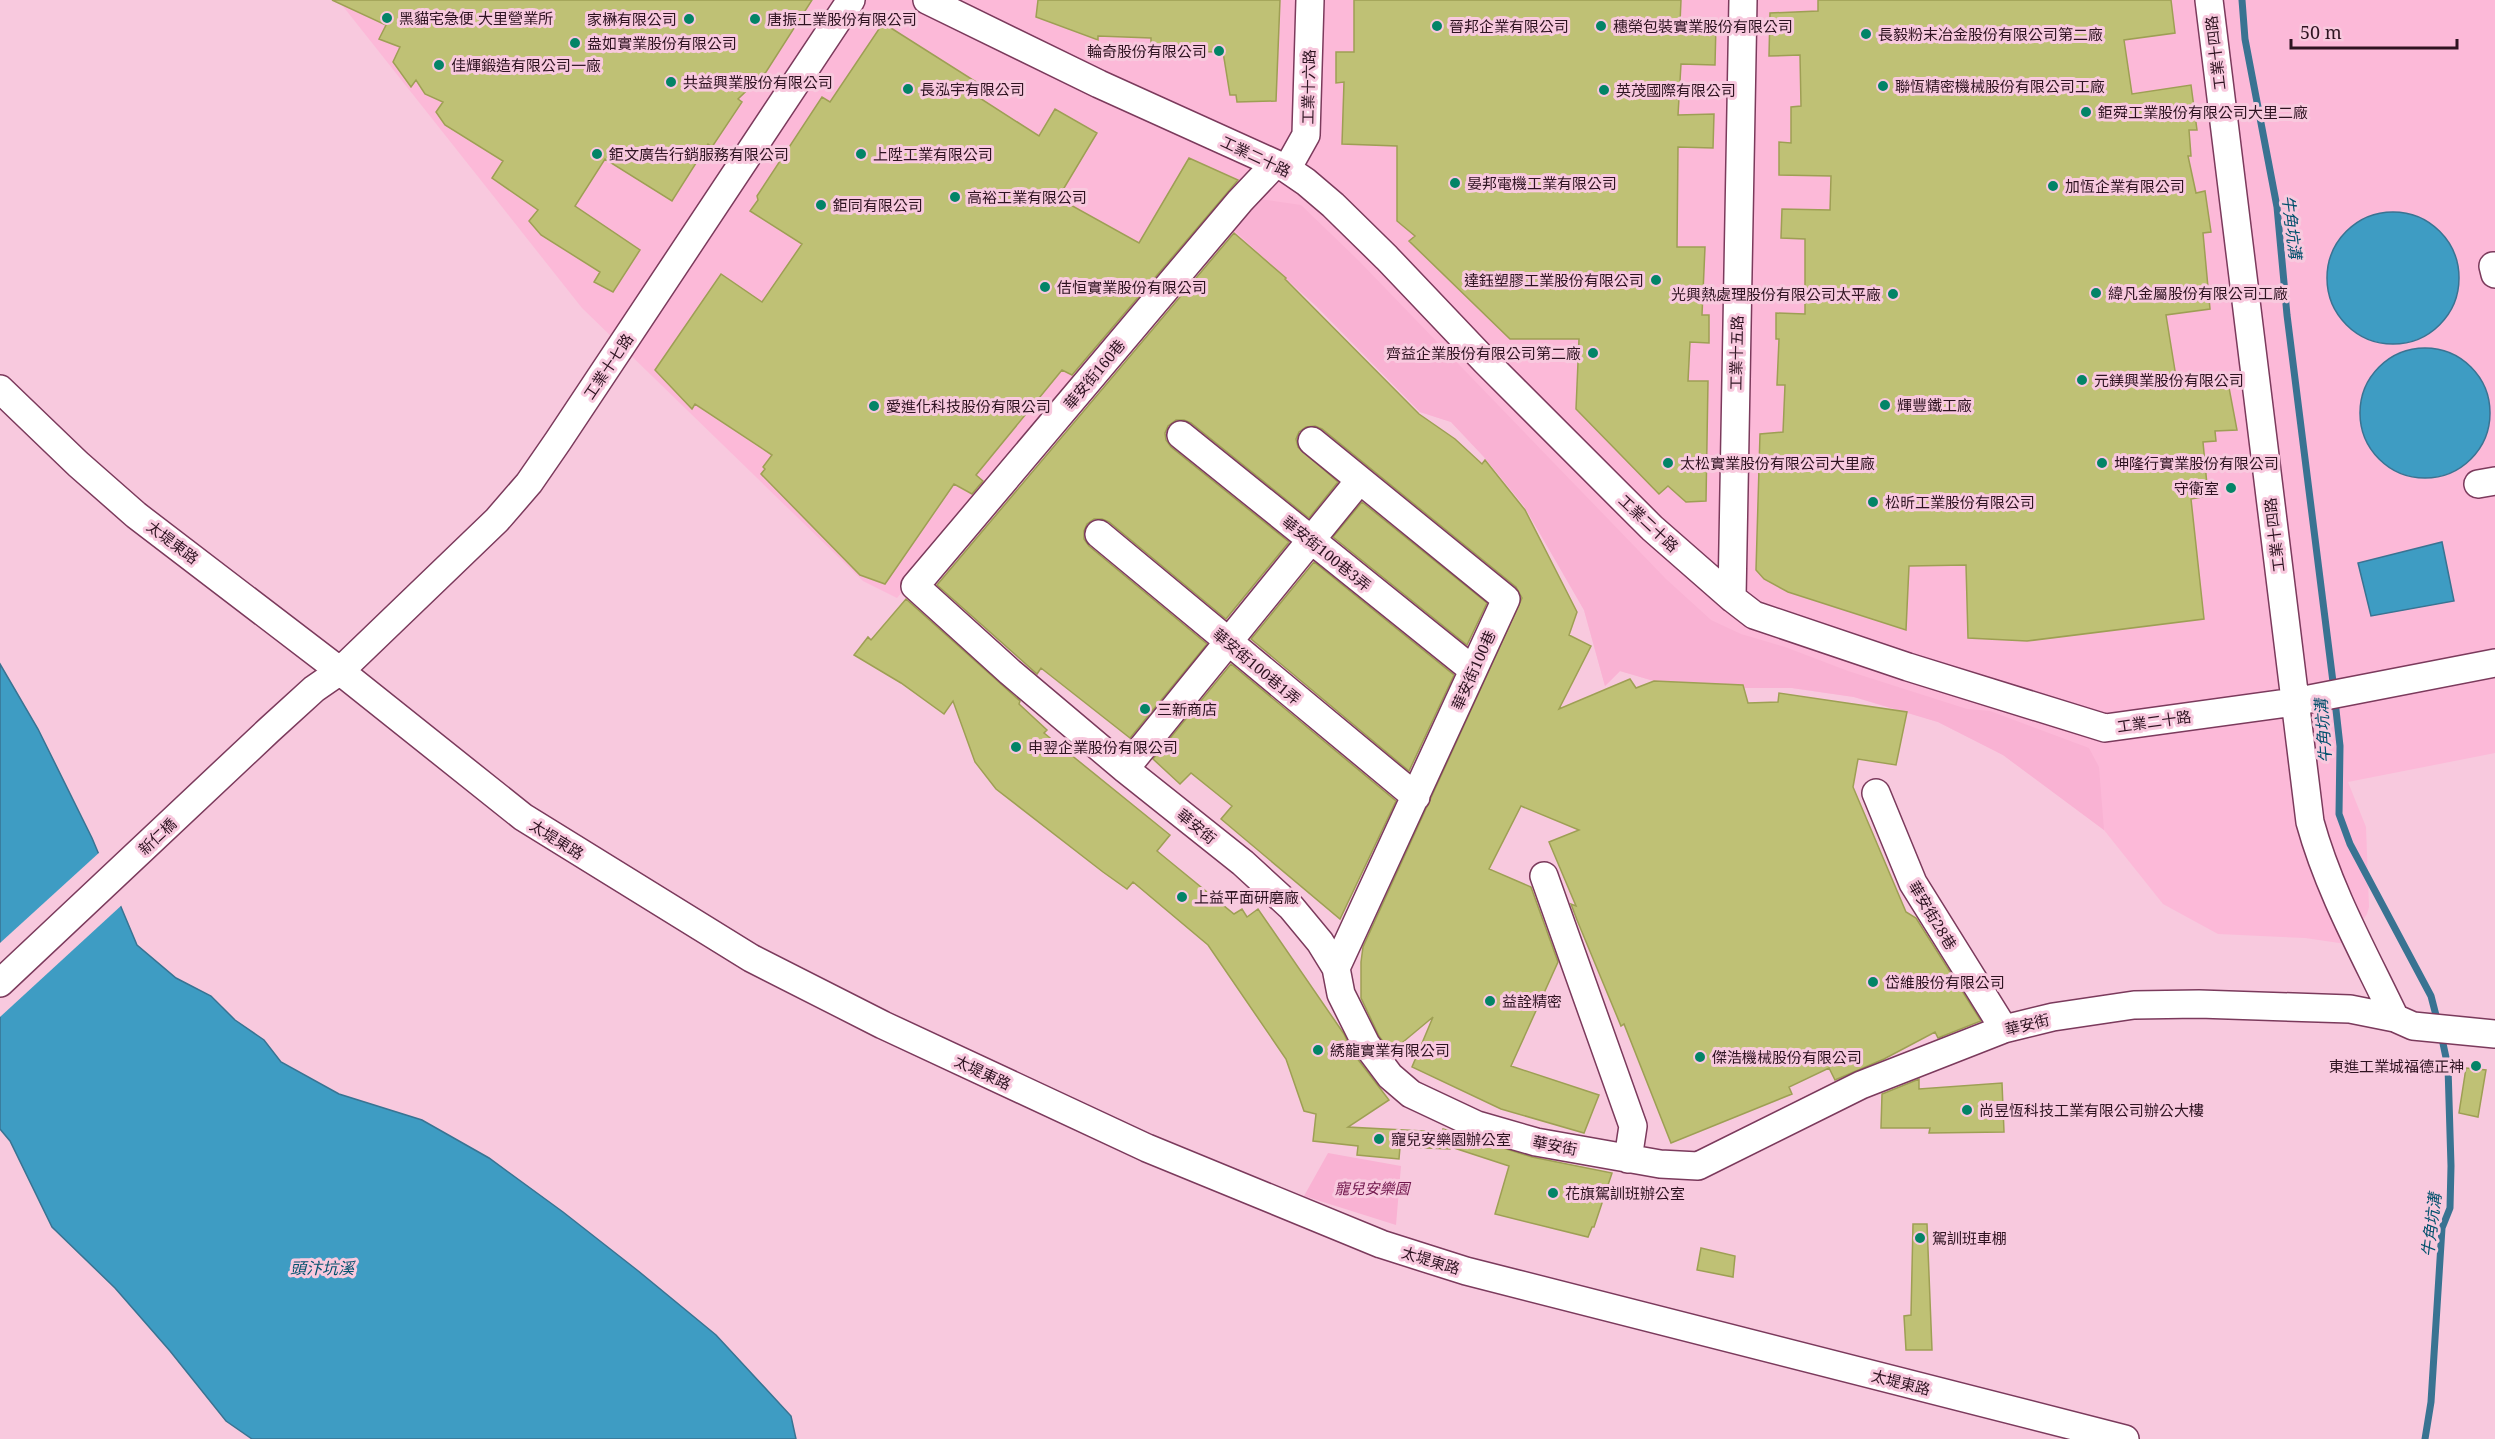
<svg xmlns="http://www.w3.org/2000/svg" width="2495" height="1439" font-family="'Noto Serif','Noto Sans TC',serif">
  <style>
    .built { fill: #fcb9d8 }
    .green { fill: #f9b2d3 }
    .water { fill: #3e9cc3; stroke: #397392; stroke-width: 1.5 }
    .pier { fill: #f8c9de }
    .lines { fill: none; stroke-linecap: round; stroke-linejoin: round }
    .stream { stroke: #397392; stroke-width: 7 }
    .building { fill: #bfc175; stroke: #9e9f54; stroke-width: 1.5 }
    .minor-casing { stroke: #7b3a5c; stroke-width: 30 }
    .minor { stroke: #fff; stroke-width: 27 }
    .poi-dot { fill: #038467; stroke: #f8c9de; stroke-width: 2 }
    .labels { text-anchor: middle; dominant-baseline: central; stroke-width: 6; stroke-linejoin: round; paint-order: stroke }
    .poi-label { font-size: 15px; fill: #2e1321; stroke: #f8c9de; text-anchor: start }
    .street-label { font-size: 15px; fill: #2e1321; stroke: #f8c9de }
    .park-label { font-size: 15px; font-style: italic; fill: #70154b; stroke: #f8c9de }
    .water-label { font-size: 16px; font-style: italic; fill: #00506c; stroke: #f8c9de }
  </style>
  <rect width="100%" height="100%" fill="#f8c9de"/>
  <path class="built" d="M338,0H2495V753L2348,782L2366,827L2369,907L2367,914L2346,944L2305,938L2218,934L2163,904L2104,830L2003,755L1938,722L1854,697L1792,688H1744L1709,683L1681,689L1620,671L1605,686L1584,610L1524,506L1484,457L1451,422L1420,412L1316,306L1289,282L1247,247L1208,224L897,598L863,581L582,308Z"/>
  <path class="green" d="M1259,199L1301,205L1358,260L1666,579L1711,620L1741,634L1785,647L1848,671L1967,709L1990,711L2089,748L2099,767L2104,830L2003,755L1938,722L1854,697L1792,688H1744L1709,683L1681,689L1620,671L1605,686L1584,610L1524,506L1484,457L1451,422L1420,412L1316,306L1232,228Z
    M1328,1153L1401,1166L1396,1225L1304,1196Z"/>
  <path class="water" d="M2327 278a66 66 0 1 1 132 0a66 66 0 1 1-132 0Z
    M2360 413a65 65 0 1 1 130 0a65 65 0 1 1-130 0Z
    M2442,542L2454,601L2371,616L2358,563Z
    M0,664L38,729L92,838L137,945L176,978L211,996L235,1020L264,1040L281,1062L339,1094L422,1120L489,1158L563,1212L637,1270L716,1335L791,1416L796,1439H252L226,1421L170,1351L115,1288L52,1227L10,1141L0,1129Z"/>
  <path class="pier" d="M101,851L123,904L0,1017V943Z"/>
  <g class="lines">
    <path class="stream" d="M2242,0L2245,39L2277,207L2287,315L2334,690
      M2335,701L2340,746L2339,814L2350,844L2431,996L2438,1023
      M2425,1439L2431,1402L2442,1228L2450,1208L2451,1166L2448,1067L2441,1034"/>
  </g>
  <path class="building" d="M332,0H812L766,72L738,99L742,102L712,147L708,144L672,201L605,159L575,206L640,250L613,292L594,282L600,272L541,235L529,221L538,210L492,178L503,161L445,125L436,112L443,102L425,94L416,80L411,87L393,62L400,47L379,39L386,25Z
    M1038,0H1280L1276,101L1237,102L1236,95H1230L1223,52L1151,51V38L1098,36V40L1036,17Z
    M1354,0H1681L1680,23L1716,24L1715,65L1681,64L1678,115L1714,114L1713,148L1678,147L1677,247H1705L1702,315H1709V343L1690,342L1688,381H1708L1706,501L1686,502L1668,486L1659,494L1576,409L1579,339H1510L1409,241L1415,236L1397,221V146L1342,144L1344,82L1336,83V52H1354Z
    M1818,0H2171L2175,33L2124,40L2132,94L2191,85L2197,130H2189L2191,156H2188L2196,193L2205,191L2211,232L2203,233L2210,309L2166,315L2177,383L2227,377L2237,430L2215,431L2216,441L2203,442L2208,496L2191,499L2204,619L2027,641L1968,638L1966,565L1909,566L1906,630L1788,592L1764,579L1756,570L1760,434L1783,432L1785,385H1777L1779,339H1776V313L1805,314V239L1781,238L1782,209L1830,210L1831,176L1779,175V142L1791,143V107L1801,106L1800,55L1769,56L1770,13L1818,11Z
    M883,23L981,85L975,95L1039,136L1055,109L1097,133L1058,198L1139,243L1189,158L1238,180L1072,375L1062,370L976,475L983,481L972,494L954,484L885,584L860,575L761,474L765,469L763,467L772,455L695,404L692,409L655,370L721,274L762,302L802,244L750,211L758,200L757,196L822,97L830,102Z
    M1234,233L1286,278L1285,279L1419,414L1455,439L1482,464L1485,460L1525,510L1577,612L1569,635L1591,646L1559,709L1630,679L1636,688L1654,681L1743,685L1748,703L1778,702L1779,693L1907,712L1896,765L1858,759L1853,787L1906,912L1916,918L1981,1021L1938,1038L1935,1032L1884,1059L1835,1080L1829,1068L1789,1087L1792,1094L1671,1143L1624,1024L1621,1026L1577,920L1571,904L1576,906L1549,842L1579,830L1521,806L1489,869L1531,887L1558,962L1511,1066L1599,1095L1584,1133L1501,1109L1412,1067L1433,1017L1391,1052L1379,1036L1361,998V962L1363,947L1522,598L1516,587L1322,429L1315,426L1306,427L1299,432L1296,439L1298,447L1338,482L1309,518L1191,423L1184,420H1176L1168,426L1165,433L1166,440L1171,447L1289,542L1226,619L1109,522L1102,519H1094L1087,524L1084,531V539L1089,546L1207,644L1130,738L1041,668L1037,674L937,585Z
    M1362,502L1487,603L1467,645L1333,537Z
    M1314,562L1454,675L1409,771L1251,639Z
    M906,599L1020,701L1019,704L1047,730L1044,733L1170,835L1157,851L1234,914L1242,909L1247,917L1258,909L1344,1034L1353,1053L1389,1100L1348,1127L1442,1132L1443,1129L1532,1157L1612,1173L1594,1227H1592L1588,1237L1495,1214L1509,1166L1451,1147L1450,1149L1400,1147L1399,1159L1357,1155L1358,1146L1313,1141L1316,1114L1304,1111L1286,1059L1208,945L1133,882L1127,889L1103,872L996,789L975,762L953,701L944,714L901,683L854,655L868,637L871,640Z
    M1231,664L1396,801L1340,919L1221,819L1232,806L1191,773L1180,784L1153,759Z
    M2466,1068L2486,1070L2478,1117L2459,1113Z
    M1919,1079V1089L2002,1083L2004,1132L1929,1133L1930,1128H1881L1882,1094Z
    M1913,1224H1927L1932,1350H1906L1904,1316L1911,1315Z
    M1701,1248L1735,1256L1733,1277L1697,1270Z"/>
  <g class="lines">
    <defs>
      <path id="minor" d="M927,0L1099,84L1287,169L1306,182L1333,205L1387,258L1485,361L1652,528L1732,598L1754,615L1908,667L2105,728L2294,702L2495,663
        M2209,0L2310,822C2329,891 2364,953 2395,1018
        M1275,164L1240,201L915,586L1010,672L1125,769L1243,863L1291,907L1320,942L1336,968L1341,994L1366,1044L1390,1076L1411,1094L1477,1125L1536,1142L1660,1164L1698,1166L1861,1085L2004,1029L2053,1017L2134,1005L2199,1004L2350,1009L2395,1018L2413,1026L2495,1034
        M1287,169L1306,135L1310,0
        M2495,266H2493L2495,274
        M0,389L78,464L136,515L340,671L523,817L751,958L883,1025L1147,1148L1381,1244L1466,1271L2125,1439
        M1181,435L1473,670
        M1312,441L1506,599L1336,968
        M2478,484L2495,481
        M1099,534L1416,797
        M1732,598L1743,0
        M1125,769L1359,481
        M1876,793L1913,883L2004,1029
        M1544,876L1633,1126L1628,1159
        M0,983L269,730L314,689L340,671L497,520L529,483L558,441L851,0"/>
    </defs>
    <use href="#minor" class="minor-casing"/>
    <use href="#minor" class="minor"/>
  </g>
  <g class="poi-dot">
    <circle cx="387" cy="18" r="6"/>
    <circle cx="689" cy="19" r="6"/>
    <circle cx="755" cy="19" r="6"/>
    <circle cx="1437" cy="26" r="6"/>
    <circle cx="1601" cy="26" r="6"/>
    <circle cx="1866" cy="34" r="6"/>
    <circle cx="575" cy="43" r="6"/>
    <circle cx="1219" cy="51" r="6"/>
    <circle cx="439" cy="65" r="6"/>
    <circle cx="671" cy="82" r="6"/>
    <circle cx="1883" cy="86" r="6"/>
    <circle cx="908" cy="89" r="6"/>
    <circle cx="1604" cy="90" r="6"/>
    <circle cx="2086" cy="112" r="6"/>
    <circle cx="597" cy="154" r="6"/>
    <circle cx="861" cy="154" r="6"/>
    <circle cx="1455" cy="183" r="6"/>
    <circle cx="2053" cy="186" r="6"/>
    <circle cx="955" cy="197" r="6"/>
    <circle cx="821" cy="205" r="6"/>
    <circle cx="1656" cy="280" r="6"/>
    <circle cx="1045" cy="287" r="6"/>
    <circle cx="2096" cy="293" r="6"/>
    <circle cx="1893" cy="294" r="6"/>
    <circle cx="1593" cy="353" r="6"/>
    <circle cx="2082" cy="380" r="6"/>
    <circle cx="1885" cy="405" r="6"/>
    <circle cx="874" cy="406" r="6"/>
    <circle cx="1668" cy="463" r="6"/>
    <circle cx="2102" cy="463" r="6"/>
    <circle cx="2231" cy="488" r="6"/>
    <circle cx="1873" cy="502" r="6"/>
    <circle cx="1145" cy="709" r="6"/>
    <circle cx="1016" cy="747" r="6"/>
    <circle cx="1182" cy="897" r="6"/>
    <circle cx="1873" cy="982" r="6"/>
    <circle cx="1490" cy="1001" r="6"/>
    <circle cx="1318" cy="1050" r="6"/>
    <circle cx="1700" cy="1057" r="6"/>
    <circle cx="2476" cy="1066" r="6"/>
    <circle cx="1967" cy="1110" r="6"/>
    <circle cx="1379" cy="1139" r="6"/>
    <circle cx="1553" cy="1193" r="6"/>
    <circle cx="1920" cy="1238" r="6"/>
  </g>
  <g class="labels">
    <g class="poi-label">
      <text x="399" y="18">黑貓宅急便 大里營業所</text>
      <text x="677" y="19" text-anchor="end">家楙有限公司</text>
      <text x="767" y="19">唐振工業股份有限公司</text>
      <text x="1449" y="26">晉邦企業有限公司</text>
      <text x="1613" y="26">穗榮包裝實業股份有限公司</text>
      <text x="1878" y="34">長毅粉末冶金股份有限公司第二廠</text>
      <text x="587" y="43">盎如實業股份有限公司</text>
      <text x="1207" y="51" text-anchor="end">輪奇股份有限公司</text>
      <text x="451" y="65">佳輝鍛造有限公司一廠</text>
      <text x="683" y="82">共益興業股份有限公司</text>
      <text x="1895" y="86">聯恆精密機械股份有限公司工廠</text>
      <text x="920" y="89">長泓宇有限公司</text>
      <text x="1616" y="90">英茂國際有限公司</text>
      <text x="2098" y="112">鉅舜工業股份有限公司大里二廠</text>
      <text x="609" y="154">鉅文廣告行銷服務有限公司</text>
      <text x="873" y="154">上陞工業有限公司</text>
      <text x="1467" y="183">晏邦電機工業有限公司</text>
      <text x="2065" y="186">加恆企業有限公司</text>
      <text x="967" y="197">高裕工業有限公司</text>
      <text x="833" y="205">鉅同有限公司</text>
      <text x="1644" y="280" text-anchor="end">達鈺塑膠工業股份有限公司</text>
      <text x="1057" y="287">佶恒實業股份有限公司</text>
      <text x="2108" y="293">緯凡金屬股份有限公司工廠</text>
      <text x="1881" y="294" text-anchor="end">光興熱處理股份有限公司太平廠</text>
      <text x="1581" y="353" text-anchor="end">齊益企業股份有限公司第二廠</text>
      <text x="2094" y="380">元鎂興業股份有限公司</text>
      <text x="1897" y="405">輝豐鐵工廠</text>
      <text x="886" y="406">愛進化科技股份有限公司</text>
      <text x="1680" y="463">太松實業股份有限公司大里廠</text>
      <text x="2114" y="463">坤隆行實業股份有限公司</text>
      <text x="2219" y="488" text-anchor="end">守衛室</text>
      <text x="1885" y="502">松昕工業股份有限公司</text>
      <text x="1157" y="709">三新商店</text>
      <text x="1028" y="747">申翌企業股份有限公司</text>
      <text x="1194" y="897">上益平面研磨廠</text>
      <text x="1885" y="982">岱維股份有限公司</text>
      <text x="1502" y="1001">益詮精密</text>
      <text x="1330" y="1050">綉龍實業有限公司</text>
      <text x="1712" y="1057">傑浩機械股份有限公司</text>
      <text x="2464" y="1066" text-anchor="end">東進工業城福德正神</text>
      <text x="1979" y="1110">尚昱恆科技工業有限公司辦公大樓</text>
      <text x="1391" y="1139">寵兒安樂園辦公室</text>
      <text x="1565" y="1193">花旗駕訓班辦公室</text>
      <text x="1932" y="1238">駕訓班車棚</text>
    </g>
    <g class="street-label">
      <text transform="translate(2215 53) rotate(-97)">工業十四路</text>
      <text transform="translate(1308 87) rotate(-89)">工業十六路</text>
      <text transform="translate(1256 156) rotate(25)">工業二十路</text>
      <text transform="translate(1736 353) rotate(-89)">工業十五路</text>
      <text transform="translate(608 366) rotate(-56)">工業十七路</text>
      <text transform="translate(1094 374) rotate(-50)">華安街160巷</text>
      <text transform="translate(1649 523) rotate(43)">工業二十路</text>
      <text transform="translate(2274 535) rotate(-97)">工業十四路</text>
      <text transform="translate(173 542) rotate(37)">太堤東路</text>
      <text transform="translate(1327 553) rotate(39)">華安街100巷3弄</text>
      <text transform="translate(1257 666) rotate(40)">華安街100巷1弄</text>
      <text transform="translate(1473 670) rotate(-66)">華安街100巷</text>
      <text transform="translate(2154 721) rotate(-8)">工業二十路</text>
      <text transform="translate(1197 826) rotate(39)">華安街</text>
      <text transform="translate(157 836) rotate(-43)">新仁橋</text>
      <text transform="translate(557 839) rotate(32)">太堤東路</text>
      <text transform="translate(1933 915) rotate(59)">華安街28巷</text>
      <text transform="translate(2027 1024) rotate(-14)">華安街</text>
      <text transform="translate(983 1072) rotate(25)">太堤東路</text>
      <text transform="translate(1555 1145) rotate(11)">華安街</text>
      <text transform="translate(1431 1260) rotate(17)">太堤東路</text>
      <text transform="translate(1901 1382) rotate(14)">太堤東路</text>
    </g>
    <g class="park-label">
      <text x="1372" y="1188">寵兒安樂園</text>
    </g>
    <g class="water-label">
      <text transform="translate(2292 227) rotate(83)">牛角坑溝</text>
      <text transform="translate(2323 731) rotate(-94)">牛角坑溝</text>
      <text transform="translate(2431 1225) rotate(-83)">牛角坑溝</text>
      <text x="322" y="1268">頭汴坑溪</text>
    </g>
  </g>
  <path d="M2291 39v9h166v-9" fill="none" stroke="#2e1321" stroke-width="3"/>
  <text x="2300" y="39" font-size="18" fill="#2e1321" stroke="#f8c9de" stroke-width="4.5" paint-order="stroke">50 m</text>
</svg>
